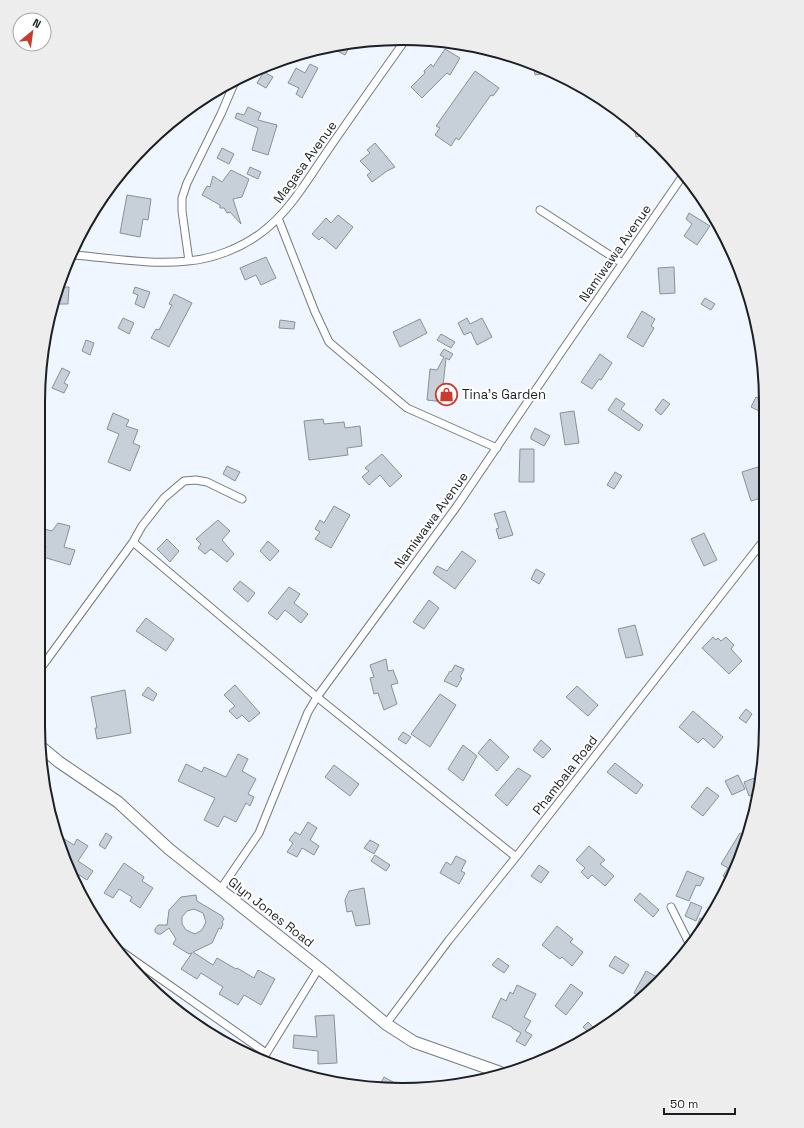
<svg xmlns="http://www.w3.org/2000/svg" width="804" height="1128" font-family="'Space Grotesk',sans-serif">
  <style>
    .building { fill: #c7cfd9; stroke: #89909a; fill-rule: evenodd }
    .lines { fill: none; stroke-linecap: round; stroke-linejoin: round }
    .street-casing { stroke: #737a84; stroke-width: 9 }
    .secondary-casing { stroke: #737a84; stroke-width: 13 }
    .street { stroke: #fff; stroke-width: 7 }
    .secondary { stroke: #fff; stroke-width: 11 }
    .labels { text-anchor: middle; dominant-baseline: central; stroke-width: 4; stroke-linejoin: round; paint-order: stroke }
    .street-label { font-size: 13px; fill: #1c1f23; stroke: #fff }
    .poi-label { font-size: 13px; fill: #1c1f23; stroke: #fff; text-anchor: start }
    .rim { fill: none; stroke: #1c1f23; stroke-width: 2 }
  </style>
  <rect width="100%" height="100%" fill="#f0f6ff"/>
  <path class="building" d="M352,42L345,55L330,47Z
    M445,49L460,58L450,75L447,73L422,98L411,87L425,73L424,71L431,64L433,67Z
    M310,64L318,68L302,98L296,94L299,88L288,83L296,68L305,73Z
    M541,67L553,72L535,75L534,68Z
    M475,71L499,88L493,96L491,95L459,140L456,138L451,146L435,135L440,128L436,126Z
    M264,72L273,77L266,88L257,83Z
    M248,107L261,113L258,120L277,125L268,155L252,150L258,128L235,118L237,113L244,115Z
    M633,122L641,130L647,135L636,137Z
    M375,143L395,167L387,171L372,182L367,175L371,172L360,161L370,153L367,150Z
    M222,148L234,154L229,164L217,158Z
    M250,167L261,172L258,179L247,174Z
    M231,170L249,179L242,197L233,199L241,224L230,212L227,213L224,208H220V205L202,195L207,186L210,187L213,176L222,182Z
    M127,195L151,199L148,220L143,219L140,237L120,233Z
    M689,213L710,226L697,245L684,236L692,224L686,219Z
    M338,215L353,227L336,249L322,237L319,240L312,234L326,218L331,223Z
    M266,257L276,278L261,285L256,275L245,280L240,268Z
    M674,267L675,293L660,294L658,268Z
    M62,287H69L68,304H55Z
    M135,287L150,292L144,308L135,304L138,295L133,293Z
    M174,294L192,303L169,347L151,338L156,329L159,330L172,305L169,304Z
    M705,298L715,304L711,310L701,304Z
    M642,311L655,319L651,326L654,328L643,347L627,337Z
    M123,318L134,323L129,334L118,328Z
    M467,318L470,324L482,318L492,337L477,345L471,332L464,335L458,323Z
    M420,319L427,333L400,347L393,332Z
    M280,320L295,322L294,329L279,328Z
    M441,334L455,342L451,348L437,340Z
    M86,340L94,343L90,355L82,351Z
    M444,349L453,354L449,360L446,358L443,386L452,387L451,397L444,396V402L427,400L430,369L437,370L444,357L440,355Z
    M600,354L612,363L601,380L599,379L592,389L581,382Z
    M62,368L70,372L64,383L68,385L64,393L52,388Z
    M756,397L763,400V413L751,407Z
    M616,398L625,404L621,409L643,425L639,431L608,410Z
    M663,399L670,404L661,415L655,410Z
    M574,411L579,443L565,445L560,413Z
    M113,413L129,420L126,426L138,430L133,443L140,446L130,471L108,462L119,434L107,429Z
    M323,419L324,424L344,422L345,428L360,426L362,446L347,448L348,455L309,460L304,421Z
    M535,428L550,436L544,446L531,439V436Z
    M520,449H534V482H519Z
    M382,454L402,476L390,487L380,475L369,485L362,477L369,471L365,468Z
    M227,466L240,472L235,481L223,474Z
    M758,467L764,485V497L751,501L742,472Z
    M615,472L622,476L614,489L607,485Z
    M334,506L350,515L331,548L315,539L320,532L315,529L320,520L324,523Z
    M505,511L513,535L499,539L496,529L499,528L494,514Z
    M218,520L230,531L222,540L234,554L227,562L211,549L205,554L198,548L201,544L196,539Z
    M58,523L70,526L64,547L75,550L70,565L43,557L46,546L38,543V536L41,528L52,531Z
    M704,533L717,560L704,566L691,539Z
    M167,539L179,551L170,562L157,549Z
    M268,541L279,551L270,561L260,551Z
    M462,551L476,561L455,589L433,573L437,566L447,571Z
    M536,569L545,574L539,584L531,579Z
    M240,581L255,593L248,602L233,589Z
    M289,587L300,594L294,603L308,614L301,623L285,610L277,620L268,613Z
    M429,600L439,608L424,629L413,622Z
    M146,618L174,639L166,651L136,631Z
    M635,625L643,655L626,658L618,629Z
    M713,637L716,640L718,638L721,641L726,637L734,645L731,649L742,661L729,674L702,648Z
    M386,659L388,671L393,670L398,683L391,685L397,704L384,710L378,693L374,694L370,678L374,677L370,665Z
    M455,665L464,669L460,677L462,678L457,687L444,681L450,671L451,672Z
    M235,685L260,713L249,722L242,715L237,719L229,711L235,706L224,695Z
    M577,686L598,705L588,716L566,697Z
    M148,687L157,694L153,701L142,695Z
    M125,690L131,733L97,739L95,728H97L91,697Z
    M440,694L456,705L430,747L411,734Z
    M746,709L752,714L746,723L739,718Z
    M693,711L723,737L714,748L703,738L698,743L679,727Z
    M403,732L411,737L406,744L398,739Z
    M490,739L509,757L497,771L478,753Z
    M541,740L551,749L543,758L533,750Z
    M463,745L477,756L463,781L448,769Z
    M238,754L248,759L242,771L256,779L248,794L254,797L250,806L246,803L236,822L224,816L218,827L204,820L215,798L178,781L186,764L202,772L204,767L226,777Z
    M615,763L643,785L636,794L607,772Z
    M334,765L359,784L350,796L325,777Z
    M518,768L531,776L507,806L495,795Z
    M738,775L745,789L732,795L725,781Z
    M757,777L760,782L758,792L749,796L744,782Z
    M707,787L719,796L703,816L691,807Z
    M308,822L317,828L310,840L319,846L314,855L302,848L297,857L287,852L293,843L289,840L295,832L300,835Z
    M106,833L112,837L105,849L99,845Z
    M740,833L747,837L731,881L723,876L728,868L721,864Z
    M56,834L74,845L77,839L88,846L78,861L93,871L87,880L73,871Z
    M370,840L379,845L374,854L364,848Z
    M589,846L605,860L600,864L614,876L605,886L592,875L588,879L581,872L585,868L576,860Z
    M375,855L390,865L386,871L371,861Z
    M456,856L466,861L461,871L465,873L459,884L440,873L446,862L451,865Z
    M124,863L144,877L142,881L153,888L140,908L130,901L132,897L119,889L113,898L104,893Z
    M539,865L549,872L541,883L531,876Z
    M687,871L704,878L700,886L696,885L689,901L676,896Z
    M364,888L370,924L356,926L352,911L347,912L345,900L349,891Z
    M640,893L659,910L653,917L634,900Z
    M196,895L197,901L222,916L224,919L222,922L223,924L221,929L219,928L212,943L193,952L213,965L217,958L236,969L237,968L254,978L258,970L275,979L261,1005L244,995L238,1005L219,994L223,987L201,973L197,979L181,969L192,953L189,954L173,944L176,939L169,928L161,934H158L155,932V929L158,925H167L169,910L181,897ZM194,909L203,913L206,922L202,930L195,934L186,930L182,924V917L187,911Z
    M691,902L702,907L696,921L685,916Z
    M700,918L707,921L695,941L692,938Z
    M557,926L573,939L570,942L583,952L572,966L562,957L560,959L542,945Z
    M615,956L629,965L623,974L609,966Z
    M498,958L509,966L504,973L492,965Z
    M646,971L659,978L652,989L643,998L634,993Z
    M571,984L583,993L566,1015L555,1006Z
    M517,985L536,994L524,1017L531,1021L525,1031L532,1035L525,1046L516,1041L521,1033L512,1028V1027L492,1017L501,998L506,1001L510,992L513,994Z
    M334,1015L337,1063L318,1064V1051L293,1048L294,1035L317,1037L315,1016Z
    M588,1022L596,1030L590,1034L583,1027Z
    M384,1077L402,1087H379Z"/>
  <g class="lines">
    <defs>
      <path id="street" d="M540,210L622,263
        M278,218L315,312L329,342L407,408L497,448
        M74,255C111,258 150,265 188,261C213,259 241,248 261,233C289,212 306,182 326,153C352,115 379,77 406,39
        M189,261L182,211V198L187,183L221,114L236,79
        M133,542L317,697L516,857
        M38,672L133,542L142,526L164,498L184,481L196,480L207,482L242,499
        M220,890L259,833L308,712L317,697L457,506L562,351L684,174
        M671,907L691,947
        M118,949L266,1053
        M386,1024L449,940L516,857L764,540
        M261,1062L319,968"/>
      <path id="secondary" d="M41,747L59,762L118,802L169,849L319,968L386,1024L414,1042L499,1072"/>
    </defs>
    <use href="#street" class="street-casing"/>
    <use href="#secondary" class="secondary-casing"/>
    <use href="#street" class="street"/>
    <use href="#secondary" class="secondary"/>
  </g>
  <defs>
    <symbol id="shop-ring" viewBox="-11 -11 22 22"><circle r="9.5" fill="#fff" stroke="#c93c2d" stroke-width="1.5"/><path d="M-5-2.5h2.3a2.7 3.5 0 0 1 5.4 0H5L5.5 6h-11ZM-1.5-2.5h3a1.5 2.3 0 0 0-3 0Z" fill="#c93c2d"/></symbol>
  </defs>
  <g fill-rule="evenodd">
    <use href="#shop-ring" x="434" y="382" width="25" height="25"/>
  </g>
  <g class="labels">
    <g class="street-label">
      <text transform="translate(305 162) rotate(-54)">Magasa Avenue</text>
      <text transform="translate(615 253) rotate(-55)">Namiwawa Avenue</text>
      <text transform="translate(431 520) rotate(-54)">Namiwawa Avenue</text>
      <text transform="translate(565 775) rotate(-52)">Phambala Road</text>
      <text transform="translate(271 912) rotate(38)">Glyn Jones Road</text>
    </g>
    <g class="poi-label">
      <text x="462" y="394">Tina's Garden</text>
    </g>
  </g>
  <path d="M0 0H804V1128H0ZM402 45H402A357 357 0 0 1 759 402V726A357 357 0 0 1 402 1083H402A357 357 0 0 1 45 726V402A357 357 0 0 1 402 45Z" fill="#ededed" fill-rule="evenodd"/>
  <path class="rim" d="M402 45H402A357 357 0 0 1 759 402V726A357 357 0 0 1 402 1083H402A357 357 0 0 1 45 726V402A357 357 0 0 1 402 45Z"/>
  <g transform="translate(32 32) rotate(29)"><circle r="19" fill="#ffffff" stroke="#a4a5a7"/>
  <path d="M0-3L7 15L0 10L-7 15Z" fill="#c93c2d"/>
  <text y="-6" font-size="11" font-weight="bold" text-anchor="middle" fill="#1c1f23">N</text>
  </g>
  <path d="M664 1108v6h71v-6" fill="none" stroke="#1c1f23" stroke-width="2"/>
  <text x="670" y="1108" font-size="12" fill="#1c1f23" stroke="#ffffff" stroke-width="3" paint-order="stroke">50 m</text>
</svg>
